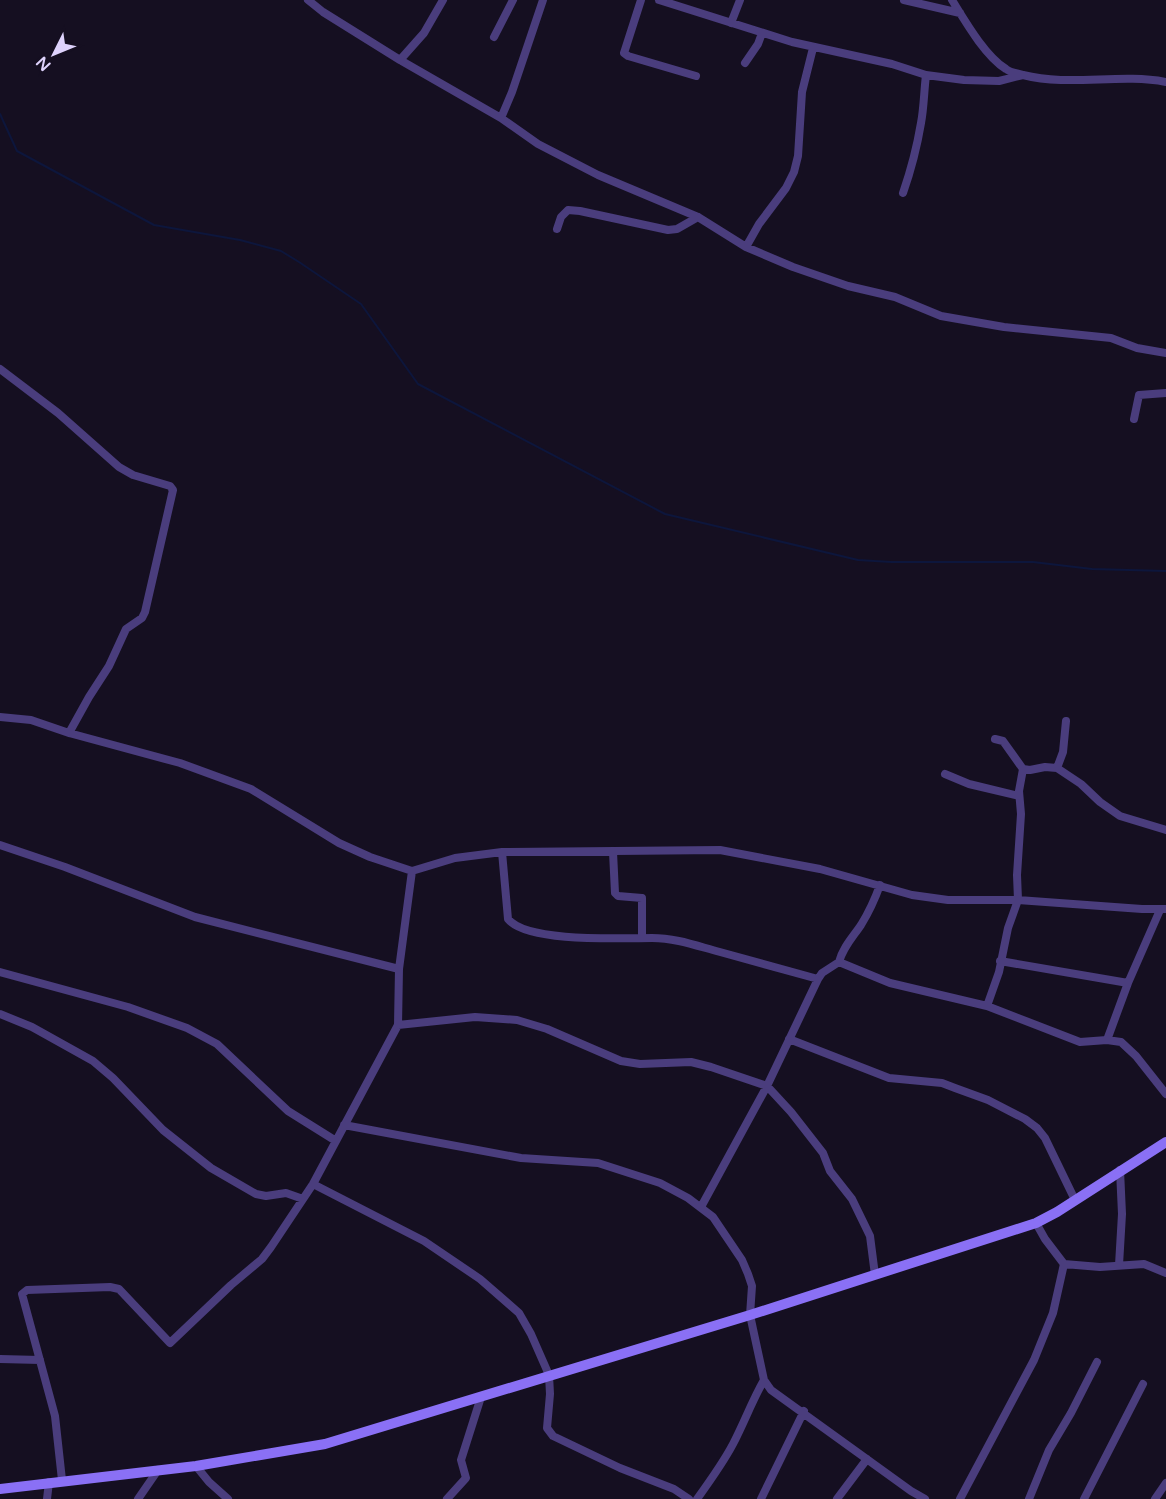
<svg xmlns="http://www.w3.org/2000/svg" width="1166" height="1499" font-family="'Varela Round',sans-serif">
  <style>
    .lines { fill: none; stroke-linecap: round; stroke-linejoin: round }
    .stream { stroke: #0d163c; stroke-width: 2 }
    .street { stroke: #4a3d7d; stroke-width: 8 }
    .secondary { stroke: #8a70f5; stroke-width: 10 }
  </style>
  <rect width="100%" height="100%" fill="#150f21"/>
  <g class="lines">
    <path class="stream" d="M0,114L17,151L154,225L240,240L281,251L299,262L361,304L418,384L665,514L858,560L891,562H1033L1092,569L1166,571"/>
    <path class="street" d="M308,0L323,12L400,60L501,118L538,144L598,175L698,217L746,247L793,267L848,286L895,297L941,316L1004,327L1111,338L1137,348L1166,353
      M641,0L624,53L628,56L696,76
      M659,0L792,42L892,64L926,75L964,80L999,81L1023,75
      M904,0L960,13
      M952,0C965,21 985,56 1006,69C1011,73 1018,73 1023,75C1070,87 1119,73 1166,82
      M731,23L740,0
      M494,37L513,0
      M400,60L424,33L443,0
      M745,63L758,44L762,33
      M501,118L512,92L543,0
      M903,193C911,170 917,147 921,123C924,107 924,91 926,75
      M557,229L561,217L568,210L580,211L668,230L677,229L698,217
      M746,247L759,224L786,188L794,172L798,156L802,92L813,48
      M0,369L58,413L119,467L133,475L170,486L173,490L145,612L142,618L126,629L109,666L89,697L69,733
      M1134,419L1139,395L1166,393
      M0,717L31,720L69,733L180,763L251,789L339,843L370,857L412,871L455,858L502,852L720,850L820,869L912,895L948,900H1018L1142,909H1166
      M995,739L1003,741L1023,769L1030,770L1045,767L1057,768L1081,784L1100,802L1120,816L1166,830
      M1057,768L1063,752L1066,721
      M945,774L969,784L1019,796
      M0,845L65,867L195,917L399,969
      M502,852L508,919C527,943 623,938 652,938C676,938 697,946 720,952C752,961 785,970 818,979
      M613,852L615,893L618,896L642,898V938
      M1000,961L1128,983
      M839,962L890,983L987,1006L1080,1042L1107,1040L1121,1042L1136,1056L1166,1094
      M0,972L128,1007L187,1028L217,1044L288,1111L336,1141
      M987,1006L999,972L1008,928L1018,900L1017,875L1021,814L1019,791L1023,769
      M0,1014L32,1027L93,1061L113,1078L163,1130L211,1168L256,1194L266,1196L286,1193L303,1199
      M398,1025L475,1017L517,1020L547,1029L621,1061L640,1064L691,1062L711,1067L767,1086L791,1112L823,1153L830,1171L852,1199L870,1236L875,1275
      M789,1039L889,1078L942,1083L955,1088L988,1100L1025,1119L1037,1128L1045,1138L1075,1200
      M1107,1040L1128,983L1160,910
      M344,1125L521,1158L598,1163L660,1183L688,1198L713,1217L742,1260L748,1274L752,1286L750,1315L764,1380L771,1390L911,1491L925,1499
      M313,1184L424,1241L480,1279L519,1313L531,1334L549,1375L550,1394L547,1428L553,1436L620,1468L674,1489L689,1499
      M701,1207L767,1086L818,979L822,973L839,962C843,947 853,937 861,925C869,912 875,899 880,885
      M1036,1223L1045,1239L1064,1264L1100,1267L1144,1264L1166,1273
      M1119,1265L1122,1214L1120,1170
      M0,1359L40,1360
      M196,1466L209,1482L228,1499
      M62,1480L55,1416L22,1294L27,1290L110,1287L119,1289L170,1343L231,1285L262,1259L271,1247L313,1184L398,1025L399,969L412,871
      M47,1499L49,1482
      M138,1499L158,1470
      M447,1499L466,1478L461,1460L481,1397
      M697,1499C710,1481 723,1463 733,1444C744,1423 752,1401 764,1380
      M761,1499L804,1411
      M837,1499L867,1459
      M960,1499L1034,1360L1053,1313L1064,1264
      M1029,1499L1049,1450L1071,1413L1097,1362
      M1084,1499L1143,1384
      M1155,1499L1166,1483"/>
    <path class="secondary" d="M0,1489L196,1466L325,1444L750,1315L1036,1223L1057,1212L1166,1142"/>
  </g>
  <g transform="translate(54 54) rotate(227)" stroke="#150f21" stroke-width="4.5" paint-order="stroke">
  <path d="M0-4.5L10 22L0 15L-10 22Z" fill="#ded2fc"/>
  <text y="-9" font-size="16" font-weight="bold" text-anchor="middle" fill="#ded2fc">N</text>
  </g>
</svg>
